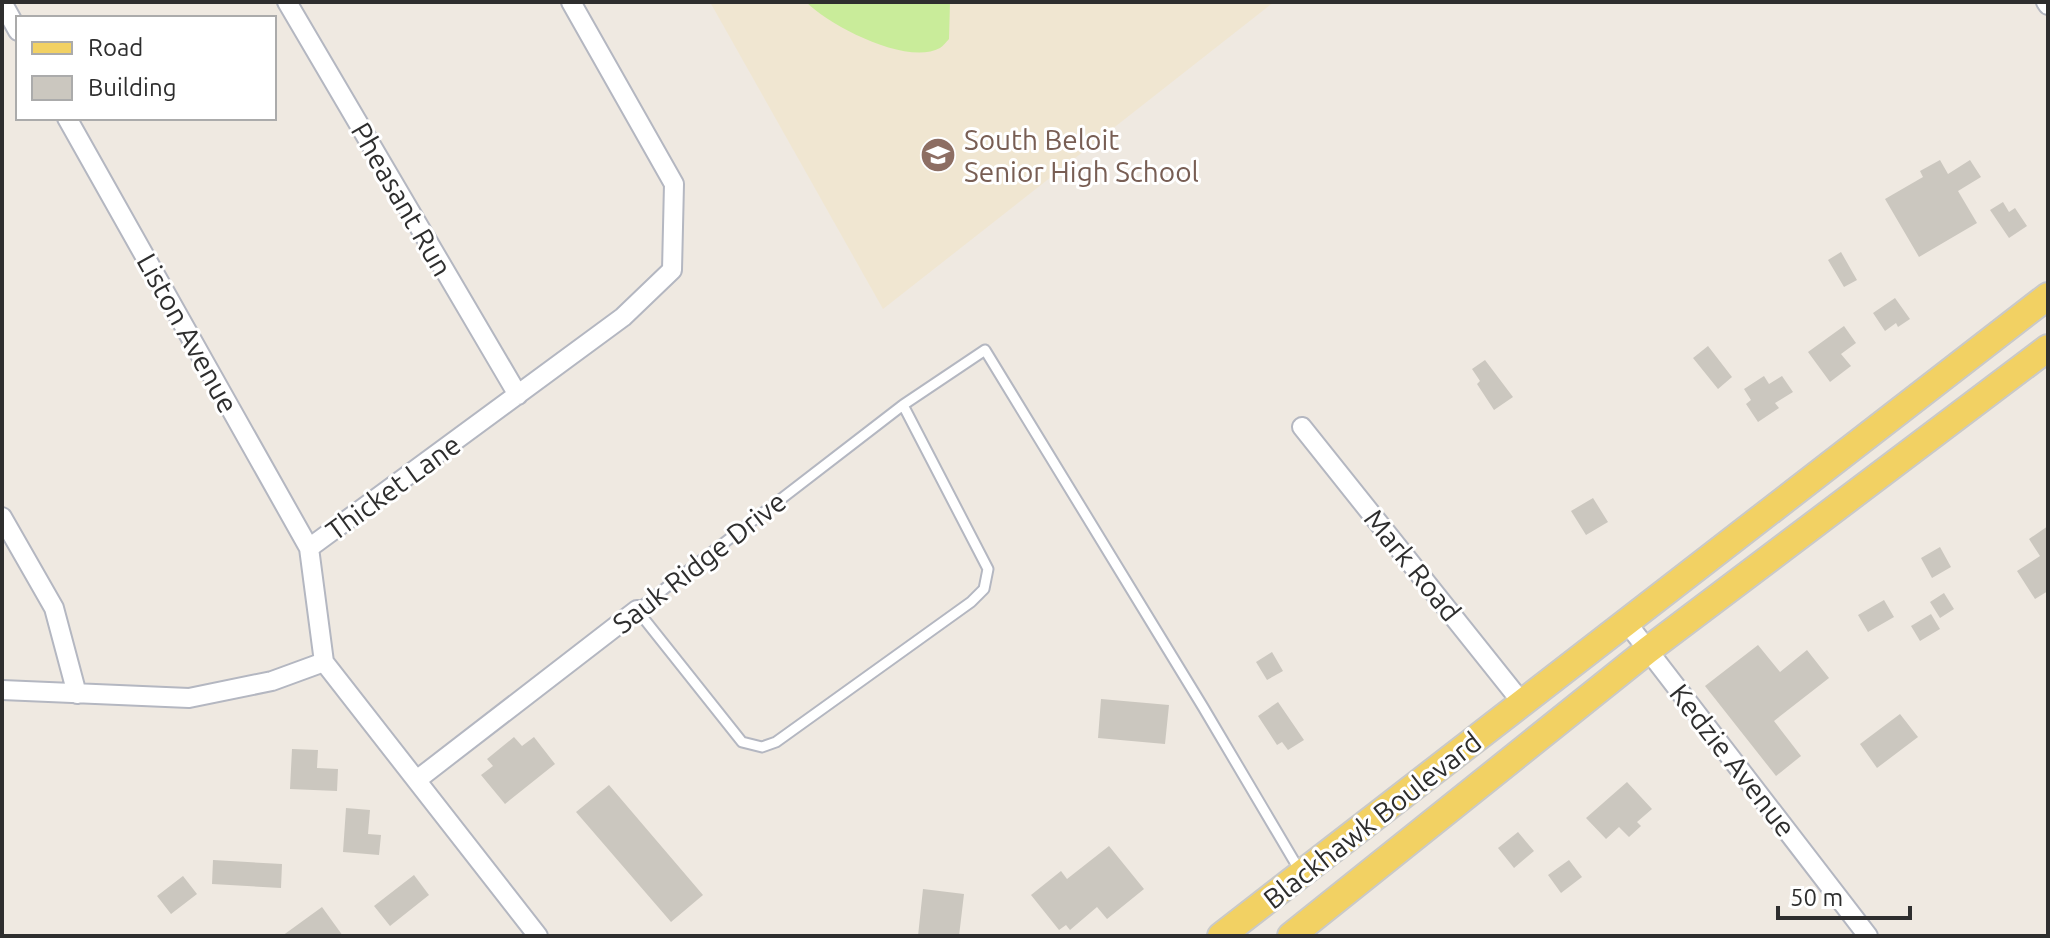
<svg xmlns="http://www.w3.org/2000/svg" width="2050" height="938" font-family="Ubuntu,sans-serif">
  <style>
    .education { fill: #f0e6d1 }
    .pitch { fill: #c9ec9a }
    .building { fill: #cbc7bf }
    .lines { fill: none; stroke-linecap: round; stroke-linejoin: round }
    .lane-casing { stroke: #b4b7c1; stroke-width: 13 }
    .street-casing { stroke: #b4b7c1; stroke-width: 22 }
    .primary-casing { stroke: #c9c9c9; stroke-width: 30 }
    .lane { stroke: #fff; stroke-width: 9 }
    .street { stroke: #fff; stroke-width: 18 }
    .primary { stroke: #f2d163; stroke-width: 26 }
    .labels { text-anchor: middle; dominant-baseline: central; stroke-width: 6; stroke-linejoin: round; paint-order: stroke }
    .education-label { font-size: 28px; fill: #785e54; stroke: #fff; text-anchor: start }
    .street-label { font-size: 28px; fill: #2e2e2e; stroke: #fff }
  </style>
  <rect width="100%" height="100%" fill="#efe9e1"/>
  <path class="education" d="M710,2H1274L883,309Z"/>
  <path class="pitch" d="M806,2H950L949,39C946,42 943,46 940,48C907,66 830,26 806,2Z"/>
  <path class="building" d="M1940,160L1948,174L1970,160L1981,177L1958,191L1977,223L1919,257L1885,199L1923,177L1920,171Z
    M2003,202L2009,212L2015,208L2027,226L2009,238L1990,210Z
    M1841,252L1857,280L1844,287L1828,260Z
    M1895,298L1910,319L1898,327L1896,323L1885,331L1873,313Z
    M1844,326L1856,343L1841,354L1851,366L1830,382L1808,352Z
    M1708,346L1732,377L1718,389L1693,358Z
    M1485,360L1513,397L1494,410L1477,384L1480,381L1472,369Z
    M1764,376L1769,384L1782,376L1793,392L1775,403L1779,408L1758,422L1746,404L1751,400L1744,389Z
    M1593,498L1608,522L1586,535L1571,511Z
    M2048,526V591L2035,599L2017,571L2040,556L2029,539Z
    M1940,547L1951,567L1932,578L1921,558Z
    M1944,593L1954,609L1940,618L1930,602Z
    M1884,600L1894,617L1868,632L1858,615Z
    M1931,614L1940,629L1920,641L1911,626Z
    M1758,645L1780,672L1807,650L1829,678L1774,721L1801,756L1776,776L1705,686Z
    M1272,652L1283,671L1267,680L1256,662Z
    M1101,699L1169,705L1165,744L1098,738Z
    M1278,702L1304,740L1288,750L1282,742L1277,745L1258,716Z
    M1900,714L1918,737L1877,768L1860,744Z
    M514,737L522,746L534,737L555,764L505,804L481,775L493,766L487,759Z
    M292,749L318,750L317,768L338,769L337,791L290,789Z
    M1627,782L1652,809L1637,822L1641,826L1629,837L1619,827L1606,839L1586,818Z
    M609,785L703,895L671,922L576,812Z
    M346,808L370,810L368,834L381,835L379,855L343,852Z
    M1518,832L1534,851L1514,868L1498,848Z
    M1109,846L1144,889L1107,919L1097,907L1070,930L1066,925L1059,930L1031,895L1061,871L1067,879Z
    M213,860L282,864L281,888L212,884Z
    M1569,860L1582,877L1561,893L1548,875Z
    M414,875L429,895L390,926L374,906Z
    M183,876L197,894L171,914L157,896Z
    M923,889L964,894L959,936H918Z
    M322,907L343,936H282Z"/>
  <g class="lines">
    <defs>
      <path id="lane" d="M903,405L988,569L984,589L971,602L776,742L762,747L742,742L637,610L903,405L985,350L1203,707L1300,871"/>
      <path id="street" d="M2,2L18,31
        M287,2L518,395
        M2046,2L2048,5
        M67,118L309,548
        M1302,427L1523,704
        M2,517L54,608L77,694
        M1627,623L1868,936
        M324,662L538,936
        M2,690L189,698L272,681L324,662L309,548L623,317L672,270L674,184L571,2
        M418,779L637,610"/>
      <path id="primary" d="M1221,936L2048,296
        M1291,936L1648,650L2048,348"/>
    </defs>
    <use href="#lane" class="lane-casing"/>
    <use href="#street" class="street-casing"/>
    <use href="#primary" class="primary-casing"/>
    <use href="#lane" class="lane"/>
    <use href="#street" class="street"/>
    <use href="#primary" class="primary"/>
  </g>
  <defs>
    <symbol id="school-disc" viewBox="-11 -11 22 22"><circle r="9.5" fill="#8d6e63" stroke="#fff"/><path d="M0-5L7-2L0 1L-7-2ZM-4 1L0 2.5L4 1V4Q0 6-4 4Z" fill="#fff"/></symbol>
  </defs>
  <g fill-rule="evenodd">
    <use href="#school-disc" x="918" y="135" width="40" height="40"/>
  </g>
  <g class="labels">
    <g class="education-label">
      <text x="964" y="139">South Beloit<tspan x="964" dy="32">Senior High School</tspan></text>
    </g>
    <g class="street-label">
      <text transform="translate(402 199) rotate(60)">Pheasant Run</text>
      <text transform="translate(188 333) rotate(61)">Liston Avenue</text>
      <text transform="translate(393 487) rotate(-36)">Thicket Lane</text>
      <text transform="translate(699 562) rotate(-38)">Sauk Ridge Drive</text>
      <text transform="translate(1413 565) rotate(51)">Mark Road</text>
      <text transform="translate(1733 760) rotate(52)">Kedzie Avenue</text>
      <text transform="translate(1372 820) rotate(-38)">Blackhawk Boulevard</text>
    </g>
  </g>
  <rect width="2050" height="938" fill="none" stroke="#2e2e2e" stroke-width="8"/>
  <rect x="16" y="16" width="260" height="104" fill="#ffffff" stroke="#ababab" stroke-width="2"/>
  <rect x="32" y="42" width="40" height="12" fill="#f2d163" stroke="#ababab" stroke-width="2"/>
  <text x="88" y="56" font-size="24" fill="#2e2e2e">Road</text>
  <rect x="32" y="76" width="40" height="24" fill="#cbc7bf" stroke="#ababab" stroke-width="2"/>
  <text x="88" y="96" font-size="24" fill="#2e2e2e">Building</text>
  <path d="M1778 906v12h132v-12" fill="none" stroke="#2e2e2e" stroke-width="4"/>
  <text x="1790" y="906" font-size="24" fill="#2e2e2e" stroke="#ffffff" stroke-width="6" paint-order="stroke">50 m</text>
</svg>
